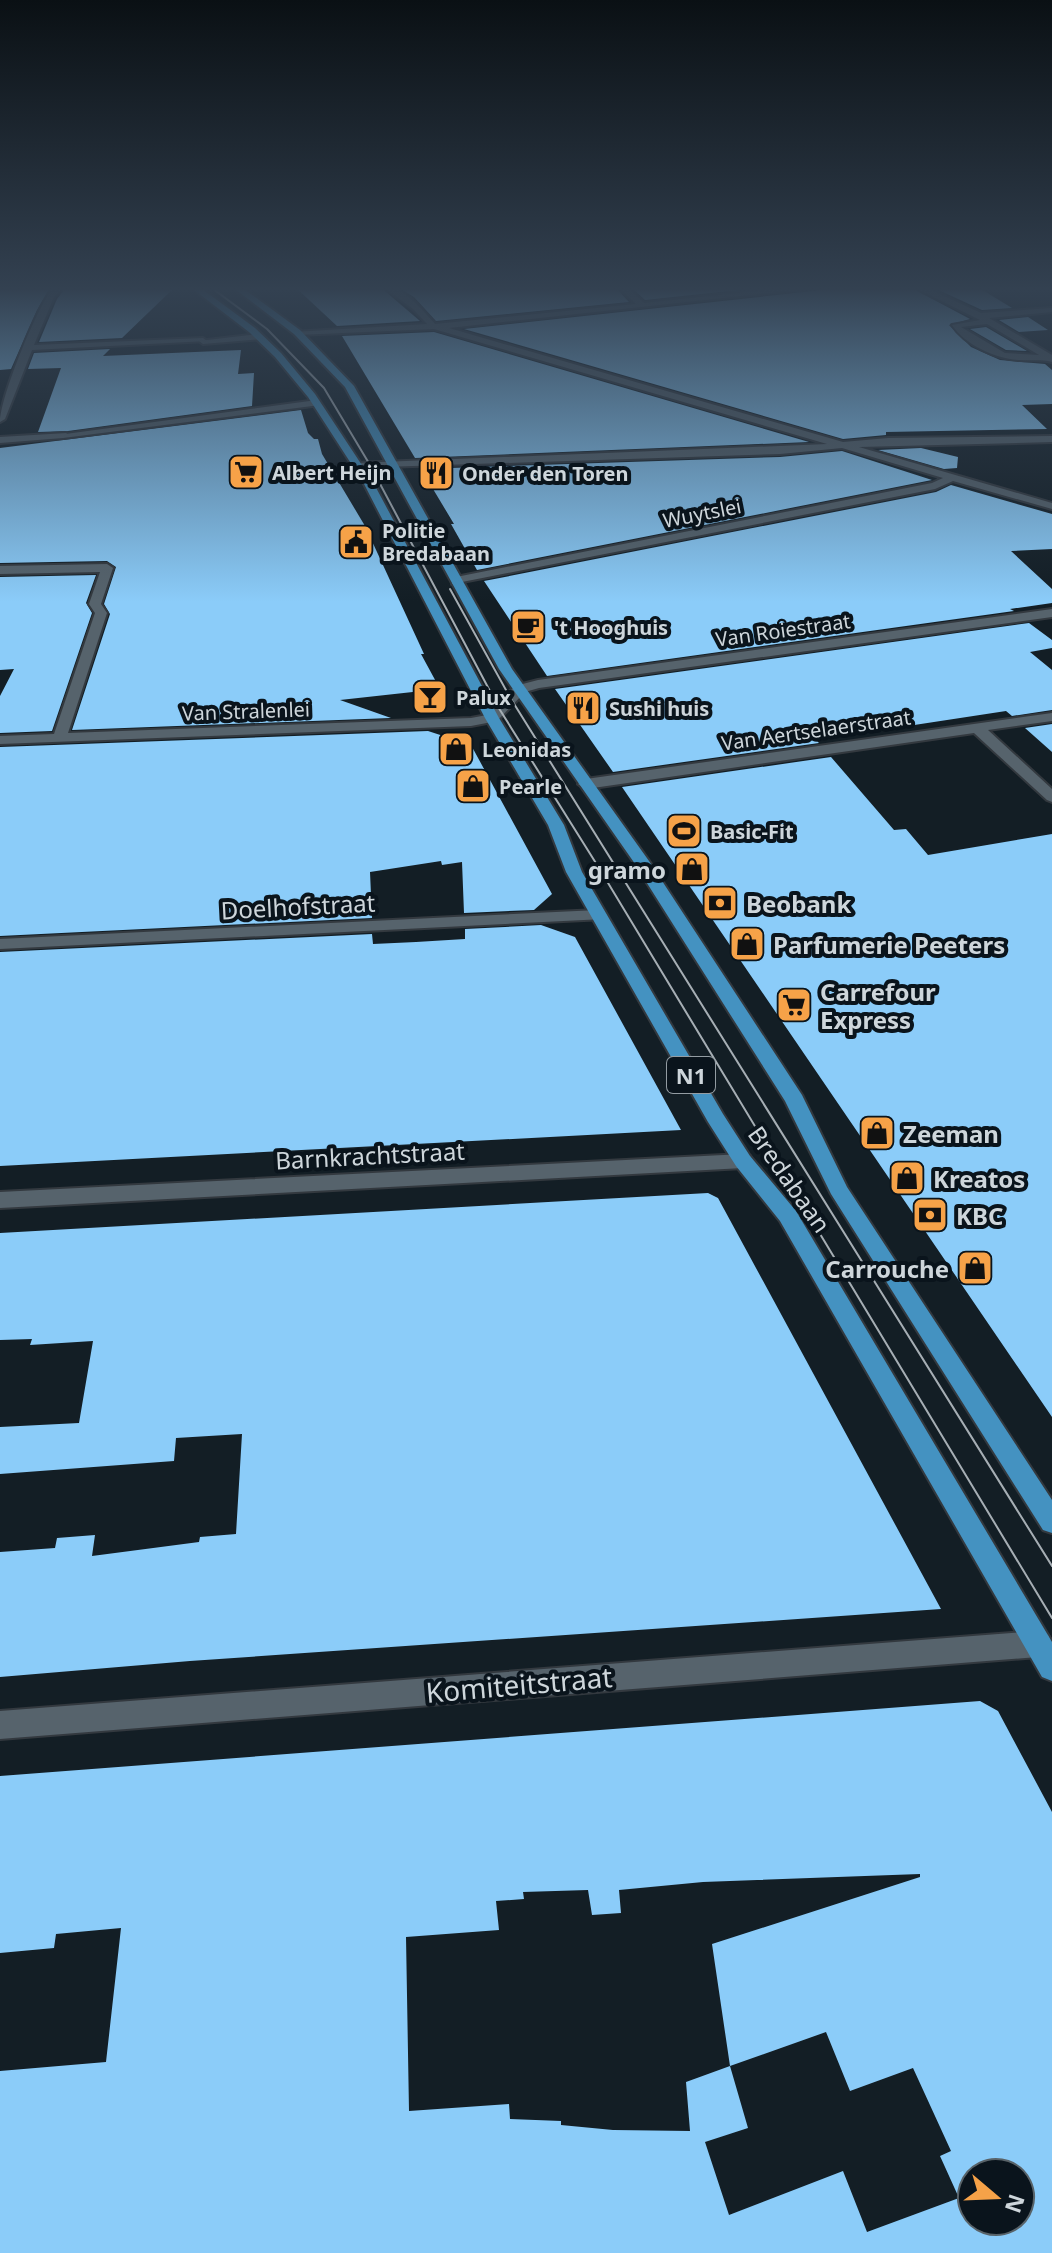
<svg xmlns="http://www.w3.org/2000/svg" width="1052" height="2253" font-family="'Noto Sans',sans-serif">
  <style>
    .building { fill: #8bccf9; fill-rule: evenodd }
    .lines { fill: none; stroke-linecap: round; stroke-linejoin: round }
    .pedestrian-casing { stroke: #33393f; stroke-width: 4 }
    .minor-casing { stroke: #33393f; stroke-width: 4 }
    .primary-casing { stroke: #33393f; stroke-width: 4 }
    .pedestrian { fill: #56636c; fill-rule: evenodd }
    .minor { fill: #56636c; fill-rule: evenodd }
    .primary { fill: #4492c1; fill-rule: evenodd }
    .tram { stroke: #a6aeb4; stroke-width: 2 }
    .labels { text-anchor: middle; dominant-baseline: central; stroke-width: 8; stroke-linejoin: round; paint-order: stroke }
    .far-poi-label { font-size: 20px; font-weight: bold; fill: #ced6db; stroke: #0a141c; text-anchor: start }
    .far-street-label { font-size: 20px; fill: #ced6db; stroke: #0a141c }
    .shield { fill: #0a141c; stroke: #939ca2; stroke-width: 2 }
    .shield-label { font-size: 22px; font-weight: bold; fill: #ced6db }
    .poi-label { font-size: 24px; font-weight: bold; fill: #ced6db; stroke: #0a141c; text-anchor: start }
    .street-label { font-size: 24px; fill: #ced6db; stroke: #0a141c }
    .near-street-label { font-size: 28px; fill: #ced6db; stroke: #0a141c }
  </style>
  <rect width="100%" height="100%" fill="#131e25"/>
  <path class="building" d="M0,286H51L37,310L11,369L0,370Z
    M67,286H176L122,338L39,342L57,299Z
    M294,286H379L420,321L337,326Z
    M396,286H614L629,302L436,321L414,297Z
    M630,286H775L645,300Z
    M835,286H908L970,319L949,325L971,347L1000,360L1045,364L1052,370V404L1022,405L1047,429L886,432V435L843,439L464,329L832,289Z
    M930,286H976L1012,308L982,310Z
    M1028,317L1048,330L1019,332L999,320Z
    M986,327L1027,351L1006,350L970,329Z
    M434,332L809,442L415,458L342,336Z
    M110,349L103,356L241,350L238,374L254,373L252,406L68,431L38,432L61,368L28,369L34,353Z
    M301,410L308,433L314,439H318L322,454L365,526L424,654H421L440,689L340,700L391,718L72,730L110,614L104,604L116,567L107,561L0,563V448Z
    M921,448L958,457L957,468L944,469L878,450Z
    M842,451L932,480L477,570L451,524H454L421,469L780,457Z
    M951,485L1052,514V549L1011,551L1052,589V603L1010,609L1014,611L547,676L484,581L936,492Z
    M96,575L86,603L92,613L52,731L0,733V696L14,669L0,670V577Z
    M1029,623L1052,640V648L1030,652L1052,670V710L1012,716L1006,711L816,740L819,743L613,772L555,689Z
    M1052,724V752L1025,728Z
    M428,731L471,745L552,894L534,910L464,913L462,862L442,865L441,861L370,872L372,918L0,936V747Z
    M831,757L894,830L906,829L928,855L1052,834V1417L622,787Z
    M541,925L575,937L681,1130L0,1166V952L372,934L373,944L416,942L465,939V929Z
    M708,1193L718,1198L941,1609L190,1661L0,1677V1552L55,1548L57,1538L95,1535L92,1556L199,1542L200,1537L236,1534L242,1434L176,1438L174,1461L0,1474V1427L79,1423L93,1341L30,1345L32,1339L0,1340V1233Z
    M980,1701L998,1711L1052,1812V2253H0V2071L106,2062L121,1928L56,1934L54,1948L0,1953V1776ZM920,1874V1877L712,1944L730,2066L686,2082L690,2131L613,2130L561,2125V2121L510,2119L509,2104L409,2111L406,1937L499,1930L496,1901L524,1899L523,1892L588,1890L592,1915L621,1913L619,1890L703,1882ZM826,2032L850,2091L913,2068L951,2151L940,2156L959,2198L867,2232L843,2171L729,2215L705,2142L748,2128L730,2066ZM972,2173H1020V2221H972Z"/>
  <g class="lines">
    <defs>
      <path id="pedestrian" d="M259,334L262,339L203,344L199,341Z
        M317,400L320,405L63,438L58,435Z"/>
      <path id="minor" d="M55,286H64L54,297L34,345L203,338L207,341L32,350L5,419L0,422C0,398 38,303 55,286Z
        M382,286C403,286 422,309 435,324L636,304L617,286H626L644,303L805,286H832L449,328L843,442L888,438L1052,436V442L859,447L1052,503V509L953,481L935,489L452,584V578L456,577L932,483L943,478L842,448L780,454L353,468L352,466L357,463L827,444L434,329L297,335L293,332L427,324L413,309Z
        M911,286H922L981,313L1052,308V312L989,318L1052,355V362C1042,359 1031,361 1020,360C996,359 965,345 952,325L980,320ZM987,324L1039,355L1005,353L961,327Z
        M67,433L63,438L0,443V437Z
        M107,564L113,568L101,604L107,613L68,733L471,718L487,715L515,686L538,680L1052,609V617L539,688L525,692L497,721L471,726L0,744V736L54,734L95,613L89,604L100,572L0,574V566Z
        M1052,713V721L988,730L1052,789V802L1047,800L974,733L586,789L578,784L586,779Z
        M598,910L604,911L606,915L604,919L0,949V939Z
        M743,1154L750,1156L753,1161L750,1166L743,1168L0,1208V1192Z
        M1038,1631L1048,1635L1052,1644L1048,1653L1038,1657L0,1739V1711Z"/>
      <path id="primary" d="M189,286H198L255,328L281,353L315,394L373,482L499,718L564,825L582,872L723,1114L750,1156L796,1211L1052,1642V1681L1042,1677L780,1221L736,1166L708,1122L566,872L548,825L485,718L363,482L308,397L275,357L249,332Z
        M231,286H240L300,330L354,386L512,669L649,861L802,1095L847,1187L1052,1500V1533L1043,1530L831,1194L785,1101L633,861L499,669L345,387L294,334Z"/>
    </defs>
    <use href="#pedestrian" class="pedestrian-casing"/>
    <use href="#minor" class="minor-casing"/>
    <use href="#primary" class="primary-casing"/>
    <use href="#pedestrian" class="pedestrian"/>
    <use href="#minor" class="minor"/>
    <use href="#primary" class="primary"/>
    <path class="tram" d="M209,286L267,329L324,388L370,465L500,710L599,868L1052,1618
      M450,589L511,699L1052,1566"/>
  </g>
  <linearGradient id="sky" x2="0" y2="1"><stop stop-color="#0a1014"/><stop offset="0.48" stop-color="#334151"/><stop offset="1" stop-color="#334151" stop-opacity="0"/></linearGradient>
  <rect width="1052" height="602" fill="url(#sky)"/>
  <defs>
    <symbol id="supermarket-square" viewBox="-11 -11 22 22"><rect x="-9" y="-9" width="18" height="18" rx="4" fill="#f6a248" stroke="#0a141c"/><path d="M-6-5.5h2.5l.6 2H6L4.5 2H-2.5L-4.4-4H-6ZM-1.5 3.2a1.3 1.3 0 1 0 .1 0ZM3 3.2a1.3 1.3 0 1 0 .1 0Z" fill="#111"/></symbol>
    <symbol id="restaurant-square" viewBox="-11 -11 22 22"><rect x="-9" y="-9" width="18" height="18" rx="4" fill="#f6a248" stroke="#0a141c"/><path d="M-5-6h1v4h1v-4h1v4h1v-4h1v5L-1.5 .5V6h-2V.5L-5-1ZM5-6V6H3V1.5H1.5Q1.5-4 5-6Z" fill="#111"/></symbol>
    <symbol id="civic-square" viewBox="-11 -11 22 22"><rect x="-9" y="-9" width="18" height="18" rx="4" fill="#f6a248" stroke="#0a141c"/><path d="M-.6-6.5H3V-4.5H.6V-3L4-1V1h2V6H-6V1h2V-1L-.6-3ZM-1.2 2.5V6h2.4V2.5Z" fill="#111"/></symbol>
    <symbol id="cafe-square" viewBox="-11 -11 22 22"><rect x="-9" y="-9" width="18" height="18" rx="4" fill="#f6a248" stroke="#0a141c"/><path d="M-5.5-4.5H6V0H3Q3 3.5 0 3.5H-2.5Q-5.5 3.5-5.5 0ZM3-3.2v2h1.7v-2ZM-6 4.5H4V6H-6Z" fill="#111"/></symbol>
    <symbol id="bar-square" viewBox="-11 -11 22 22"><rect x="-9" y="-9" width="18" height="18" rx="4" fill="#f6a248" stroke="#0a141c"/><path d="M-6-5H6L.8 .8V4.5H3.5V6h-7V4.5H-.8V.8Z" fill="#111"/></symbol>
    <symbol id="shop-square" viewBox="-11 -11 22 22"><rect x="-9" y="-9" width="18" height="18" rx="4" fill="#f6a248" stroke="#0a141c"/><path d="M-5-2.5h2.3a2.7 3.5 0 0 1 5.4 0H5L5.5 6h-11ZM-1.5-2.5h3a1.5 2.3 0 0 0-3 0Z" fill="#111"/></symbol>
    <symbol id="stadium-square" viewBox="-11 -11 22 22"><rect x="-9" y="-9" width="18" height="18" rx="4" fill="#f6a248" stroke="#0a141c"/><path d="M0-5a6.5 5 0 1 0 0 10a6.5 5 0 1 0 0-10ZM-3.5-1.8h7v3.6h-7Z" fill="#111"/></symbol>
    <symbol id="bank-square" viewBox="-11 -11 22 22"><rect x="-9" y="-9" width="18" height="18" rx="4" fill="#f6a248" stroke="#0a141c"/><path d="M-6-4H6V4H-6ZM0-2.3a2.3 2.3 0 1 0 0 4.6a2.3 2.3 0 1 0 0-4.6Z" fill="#111"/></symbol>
  </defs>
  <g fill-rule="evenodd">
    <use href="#supermarket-square" x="226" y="452" width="40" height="40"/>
    <use href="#restaurant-square" x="416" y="453" width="40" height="40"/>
    <use href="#civic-square" x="336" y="522" width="40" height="40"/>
    <use href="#cafe-square" x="508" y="607" width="40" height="40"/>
    <use href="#bar-square" x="410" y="677" width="40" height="40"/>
    <use href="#restaurant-square" x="563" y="688" width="40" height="40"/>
    <use href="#shop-square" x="436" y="729" width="40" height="40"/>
    <use href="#shop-square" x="453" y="766" width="40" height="40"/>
    <use href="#stadium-square" x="664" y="811" width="40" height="40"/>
    <use href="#shop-square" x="672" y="849" width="40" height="40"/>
    <use href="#bank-square" x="700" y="883" width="40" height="40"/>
    <use href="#shop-square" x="727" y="924" width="40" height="40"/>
    <use href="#supermarket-square" x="774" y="985" width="40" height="40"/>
    <use href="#shop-square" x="857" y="1113" width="40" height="40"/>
    <use href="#shop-square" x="887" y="1158" width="40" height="40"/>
    <use href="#bank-square" x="910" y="1195" width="40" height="40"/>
    <use href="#shop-square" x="955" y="1248" width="40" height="40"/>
  </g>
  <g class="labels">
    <g class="far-poi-label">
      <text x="272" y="472">Albert Heijn</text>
      <text x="462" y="473">Onder den Toren</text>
      <text x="382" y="530">Politie<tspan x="382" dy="23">Bredabaan</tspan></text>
      <text x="554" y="627">'t Hooghuis</text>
      <text x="456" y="697">Palux</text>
      <text x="609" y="708">Sushi huis</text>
      <text x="482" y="749">Leonidas</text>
      <text x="499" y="786">Pearle</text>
      <text x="710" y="831">Basic-Fit</text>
    </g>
    <g class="far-street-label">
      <text transform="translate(702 513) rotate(-11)">Wuytslei</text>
      <text transform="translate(783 630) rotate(-8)">Van Roiestraat</text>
      <text transform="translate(246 711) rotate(-2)">Van Stralenlei</text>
      <text transform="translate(816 730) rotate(-8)">Van Aertselaerstraat</text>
    </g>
    <rect class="shield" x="667" y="1057" width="48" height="36" rx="6"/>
    <g class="shield-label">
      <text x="691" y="1075">N1</text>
    </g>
    <g class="poi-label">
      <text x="666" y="869" text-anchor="end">gramo</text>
      <text x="746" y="903">Beobank</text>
      <text x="773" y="944">Parfumerie Peeters</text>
      <text x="820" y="991">Carrefour<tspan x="820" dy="28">Express</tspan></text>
      <text x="903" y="1133">Zeeman</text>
      <text x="933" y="1178">Kreatos</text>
      <text x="956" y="1215">KBC</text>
      <text x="949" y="1268" text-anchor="end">Carrouche</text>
    </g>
    <g class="street-label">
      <text transform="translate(298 906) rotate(-3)">Doelhofstraat</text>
      <text transform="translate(370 1155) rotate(-3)">Barnkrachtstraat</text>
      <text transform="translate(790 1179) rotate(55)">Bredabaan</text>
    </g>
    <g class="near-street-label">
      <text transform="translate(519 1684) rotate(-5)">Komiteitstraat</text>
    </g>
  </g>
  <g transform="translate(996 2197) rotate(109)"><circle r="38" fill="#0a141c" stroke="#586268" stroke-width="2"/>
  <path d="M0-6L14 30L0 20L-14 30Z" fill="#f6a248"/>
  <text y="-12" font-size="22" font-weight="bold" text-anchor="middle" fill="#ced6db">N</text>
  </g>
</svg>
